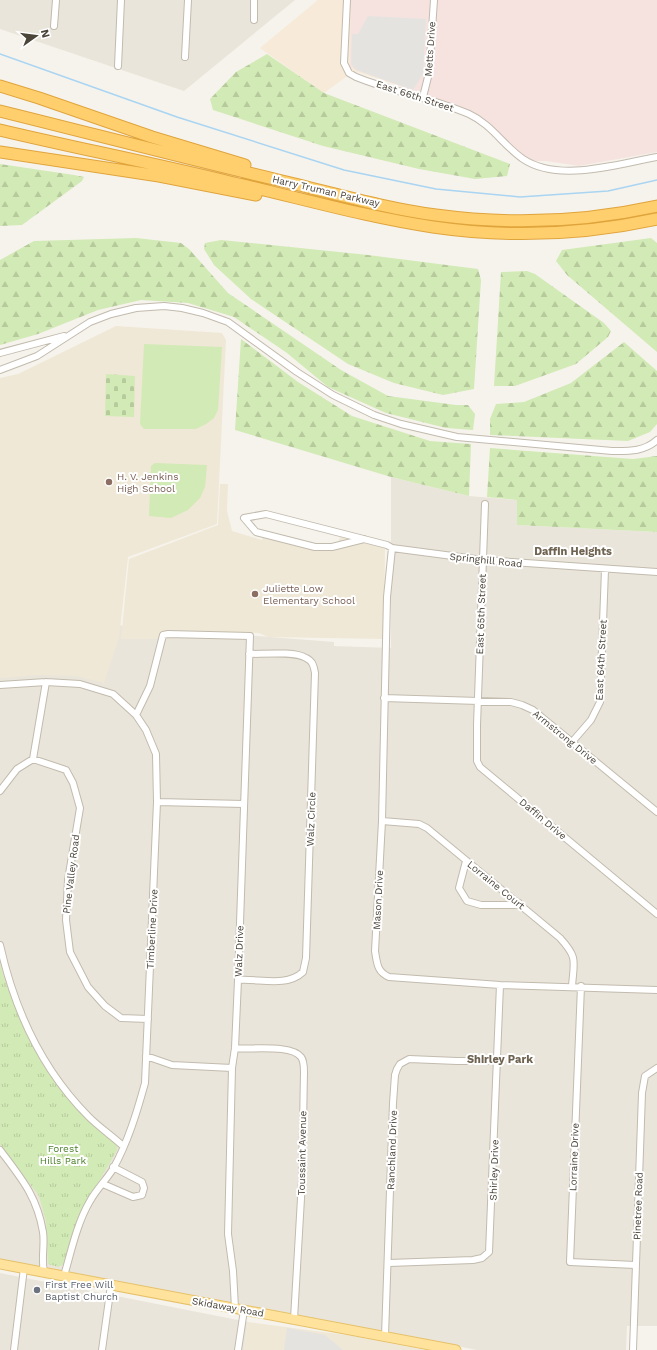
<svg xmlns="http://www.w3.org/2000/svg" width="657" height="1350" font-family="'Work Sans',sans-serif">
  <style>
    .residential { fill: #eae5da }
    .commercial { fill: #f7ead8 }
    .education { fill: #efe8d6 }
    .medical { fill: #f6e3e0 }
    .forest { fill: url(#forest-firs) }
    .cemetery { fill: url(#cemetery-stones) }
    .park { fill: url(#park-tufts) }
    .garden { fill: #d2eab5 }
    .parking { fill: #e5e3e0 }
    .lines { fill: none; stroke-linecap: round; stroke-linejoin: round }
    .stream { stroke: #a9d4f2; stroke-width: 1.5 }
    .minor-casing { stroke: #c2bbae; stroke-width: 8 }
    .primary-casing { stroke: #e6c16a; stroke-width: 11 }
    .motorway-casing { stroke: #e0a43c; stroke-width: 13 }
    .minor { stroke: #fff; stroke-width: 6 }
    .primary { stroke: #ffe39c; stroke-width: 9 }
    .motorway { stroke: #ffcf6e; stroke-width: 11 }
    .education-dot { fill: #8d6e63; stroke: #fff; stroke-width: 1.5 }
    .worship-dot { fill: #6b7280; stroke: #fff; stroke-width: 1.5 }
    .labels { text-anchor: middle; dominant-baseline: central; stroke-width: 4; stroke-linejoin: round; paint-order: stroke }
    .street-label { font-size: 10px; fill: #4b4439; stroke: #fff }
    .education-label { font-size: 10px; fill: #785e54; stroke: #fff; text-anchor: start }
    .park-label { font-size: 10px; fill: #4a7f2a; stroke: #fff }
    .worship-label { font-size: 10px; fill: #5b616d; stroke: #fff; text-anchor: start }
    .neighbourhood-label { font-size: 11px; font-weight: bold; fill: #6e6250; stroke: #fff }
  </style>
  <defs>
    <pattern id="forest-firs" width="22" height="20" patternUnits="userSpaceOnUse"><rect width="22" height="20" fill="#d2eab5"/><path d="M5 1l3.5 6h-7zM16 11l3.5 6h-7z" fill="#b6ca9c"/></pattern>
    <pattern id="cemetery-stones" width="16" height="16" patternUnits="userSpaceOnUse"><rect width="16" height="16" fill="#d2eab5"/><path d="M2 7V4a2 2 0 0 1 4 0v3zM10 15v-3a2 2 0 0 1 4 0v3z" fill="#b6ca9c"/></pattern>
    <pattern id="park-tufts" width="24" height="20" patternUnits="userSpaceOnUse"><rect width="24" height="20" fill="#d2eab5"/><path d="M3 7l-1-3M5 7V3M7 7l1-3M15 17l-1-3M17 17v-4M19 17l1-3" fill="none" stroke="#b6ca9c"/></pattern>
  </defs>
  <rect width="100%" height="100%" fill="#f6f3ec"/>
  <path class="residential" d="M0,0H295L184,91L0,29Z
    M391,477L469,496L517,500V525L657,532V1326H627L626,1350H477L315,1318V1323L0,1262V616L334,642V646L391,648Z
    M0,1273L248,1322L244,1350H0Z"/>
  <path class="commercial" d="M318,0H446L445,101L354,71L324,93L260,48Z"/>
  <path class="education" d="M116,326L222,333L226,340L217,524L128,557L119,638L104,683L76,676L39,675L0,678V378L18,374Z
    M220,484H228L227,511L232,531L262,540L265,531L318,544L338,543L340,537L385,548L384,639L268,637L259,633L167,630L161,634L157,639H121L129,559L218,525Z
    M248,1322L353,1336L424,1350H244Z"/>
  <path class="medical" d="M351,0H657V152L579,166L546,161H532L526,158L474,114L350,67Z"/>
  <path class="forest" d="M267,54L324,93L510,164L507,176L475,179L419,169L323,146L213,110L210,99L236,72Z
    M0,164L74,175L84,177L82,181L22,225L0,226Z
    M136,238L181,243L189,249L228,293L341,370L388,396L456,405H468L475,414L473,430L446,428L386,413L328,387L287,353L234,317L188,303L141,300L98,310L38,334L0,345V260L34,241Z
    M651,238L657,243V352L567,275L556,261L562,250Z
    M221,240L368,255L478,269L481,280L474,389L443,395L394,383L348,364L251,299L214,265L204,249L205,243Z
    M527,271L535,274L604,323L611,331L608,337L576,364L515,386H494L501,272Z
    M241,339L298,382L352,416L430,441L471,444L469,496L391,477L235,430Z
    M624,342L657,371V424L650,432L628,441L490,435V419L496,404L524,402L571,383Z
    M490,448L633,459L657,456V532L517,525V500L487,497Z"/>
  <path class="cemetery" d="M106,374L135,376L134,417L105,416Z"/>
  <path class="park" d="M0,964L5,981L22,1022L80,1109L117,1146V1150C107,1169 95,1187 84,1206C74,1224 69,1244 64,1264L58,1267L48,1264L46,1221L39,1196L0,1144Z"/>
  <path class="garden" d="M144,344L222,347L218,410L214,418L206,424L196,429H144L140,424Z
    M155,463L207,465L205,487L200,498L188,510L171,518L149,516L151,466Z"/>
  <path class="parking" d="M368,16L426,19L423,74L413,90L356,70L351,64L352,34H358Z
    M287,1328L325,1335L343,1350H284Z"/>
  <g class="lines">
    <path class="stream" d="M0,54L177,117L344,170L436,189L520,197L608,191L657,180"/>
    <defs>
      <path id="minor" d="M347,0L344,63L349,73L356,77C393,92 432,98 469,114C491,124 504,146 523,159C559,183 617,164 657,157
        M254,20V0
        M54,26L56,0
        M185,57L188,0
        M118,66L121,0
        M423,97L429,73L434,0
        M0,353L64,336
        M0,370L37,356L90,322L111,314L136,308L164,306L182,308L203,313L228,322L297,372L333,395L374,415L401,424L457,437L612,451C628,451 644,452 657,440
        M485,504L477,725V761L480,767L657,914
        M364,539L332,547H315L256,532L244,518L266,514L387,545L392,548L483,560L657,572
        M392,548L387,597L382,821L375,951C377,963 377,972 389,977L500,985L657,990
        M0,685L46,682L80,684L113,694L136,715L146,730L156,754L157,802L145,1083C137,1112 128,1142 113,1169C106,1180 96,1190 90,1201C77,1223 71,1252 64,1276
        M384,698L511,702L522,705L533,710L657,812
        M136,715L150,686L163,635L168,634L250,636L238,980L235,1048L232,1068L228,1234L233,1271L235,1308
        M572,742L591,720L600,702L605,570
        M33,759L46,682
        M0,791L17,769L33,759L66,770L73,783L80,808L68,880L66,920L70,952L88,987L105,1006L121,1018L148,1019
        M157,802L244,804
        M382,821L419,824L427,828L560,938C578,958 574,960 572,986
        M466,861L459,888L467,901L481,905H517L519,903
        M0,945C14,1008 42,1070 89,1117C99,1127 112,1136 123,1146
        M238,980C258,978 286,988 303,972L306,958L315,673C314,667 313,661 306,658C295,651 264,654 249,654
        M581,986L570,1262L635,1265
        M235,1048C251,1050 291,1044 301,1057C304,1061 304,1068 304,1072L302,1181L294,1319
        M146,1056L172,1065L232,1068
        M0,1150C21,1178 37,1196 43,1232C45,1245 41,1259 44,1272
        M103,1184L133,1197L142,1195L144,1188L142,1182L113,1167
        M389,1263L473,1260L482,1258L489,1252L500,985
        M385,1336L393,1103L395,1075L397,1069L400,1064L409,1059L457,1061H498
        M14,1350L24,1268
        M102,1350L111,1285
        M238,1350L244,1310
        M633,1350L642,1093L645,1076L657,1068"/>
      <path id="primary" d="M0,1264L456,1350"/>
      <path id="motorway" d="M0,86L39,98L152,137L245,165
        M0,111C93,134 185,158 278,180C330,192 383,208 436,215C510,225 584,222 657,206
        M0,130C76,148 153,163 230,182C297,197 365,217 433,227C508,238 583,235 657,219
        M0,152L159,176L256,195"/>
    </defs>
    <use href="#minor" class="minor-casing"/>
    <use href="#primary" class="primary-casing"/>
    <use href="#motorway" class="motorway-casing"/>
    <use href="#minor" class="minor"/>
    <use href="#primary" class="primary"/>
    <use href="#motorway" class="motorway"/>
  </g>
  <g class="education-dot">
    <circle cx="109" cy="482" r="4"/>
    <circle cx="255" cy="594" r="4"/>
  </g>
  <circle class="worship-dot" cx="37" cy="1290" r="4"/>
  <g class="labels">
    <g class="street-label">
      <text transform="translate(430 49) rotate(-86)">Metts Drive</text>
      <text transform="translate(415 96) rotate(18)">East 66th Street</text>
      <text transform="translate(326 191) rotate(13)">Harry Truman Parkway</text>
      <text transform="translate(486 560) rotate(6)">Springhill Road</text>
      <text transform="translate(481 614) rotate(-88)">East 65th Street</text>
      <text transform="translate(601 660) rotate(-87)">East 64th Street</text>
      <text transform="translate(565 737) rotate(39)">Armstrong Drive</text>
      <text transform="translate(311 819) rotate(-88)">Walz Circle</text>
      <text transform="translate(543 819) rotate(40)">Daffin Drive</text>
      <text transform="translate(71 874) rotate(-83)">Pine Valley Road</text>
      <text transform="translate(496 885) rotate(39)">Lorraine Court</text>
      <text transform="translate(378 900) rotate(-87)">Mason Drive</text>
      <text transform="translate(152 929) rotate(-87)">Timberline Drive</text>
      <text transform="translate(239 951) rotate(-88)">Walz Drive</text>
      <text transform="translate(392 1150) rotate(-88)">Ranchland Drive</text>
      <text transform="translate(302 1153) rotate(-89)">Toussaint Avenue</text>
      <text transform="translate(574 1157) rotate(-88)">Lorraine Drive</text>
      <text transform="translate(494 1170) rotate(-88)">Shirley Drive</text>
      <text transform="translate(638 1206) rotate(-88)">Pinetree Road</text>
      <text transform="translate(228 1307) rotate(10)">Skidaway Road</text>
    </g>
    <g class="education-label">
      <text x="117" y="476">H. V. Jenkins<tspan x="117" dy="12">High School</tspan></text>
      <text x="263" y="588">Juliette Low<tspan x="263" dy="12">Elementary School</tspan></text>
    </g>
    <g class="park-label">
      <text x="63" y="1148">Forest<tspan x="63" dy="12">Hills Park</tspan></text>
    </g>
    <g class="worship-label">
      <text x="45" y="1284">First Free Will<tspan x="45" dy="12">Baptist Church</tspan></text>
    </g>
    <g class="neighbourhood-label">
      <text x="573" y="551">Daffin Heights</text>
      <text x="500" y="1059">Shirley Park</text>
    </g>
  </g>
  <g transform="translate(36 36) rotate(76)" stroke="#ffffff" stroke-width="3" paint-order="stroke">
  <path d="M0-3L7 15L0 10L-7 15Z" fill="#4b4439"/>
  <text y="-6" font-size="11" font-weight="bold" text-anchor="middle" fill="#4b4439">N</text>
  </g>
</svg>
